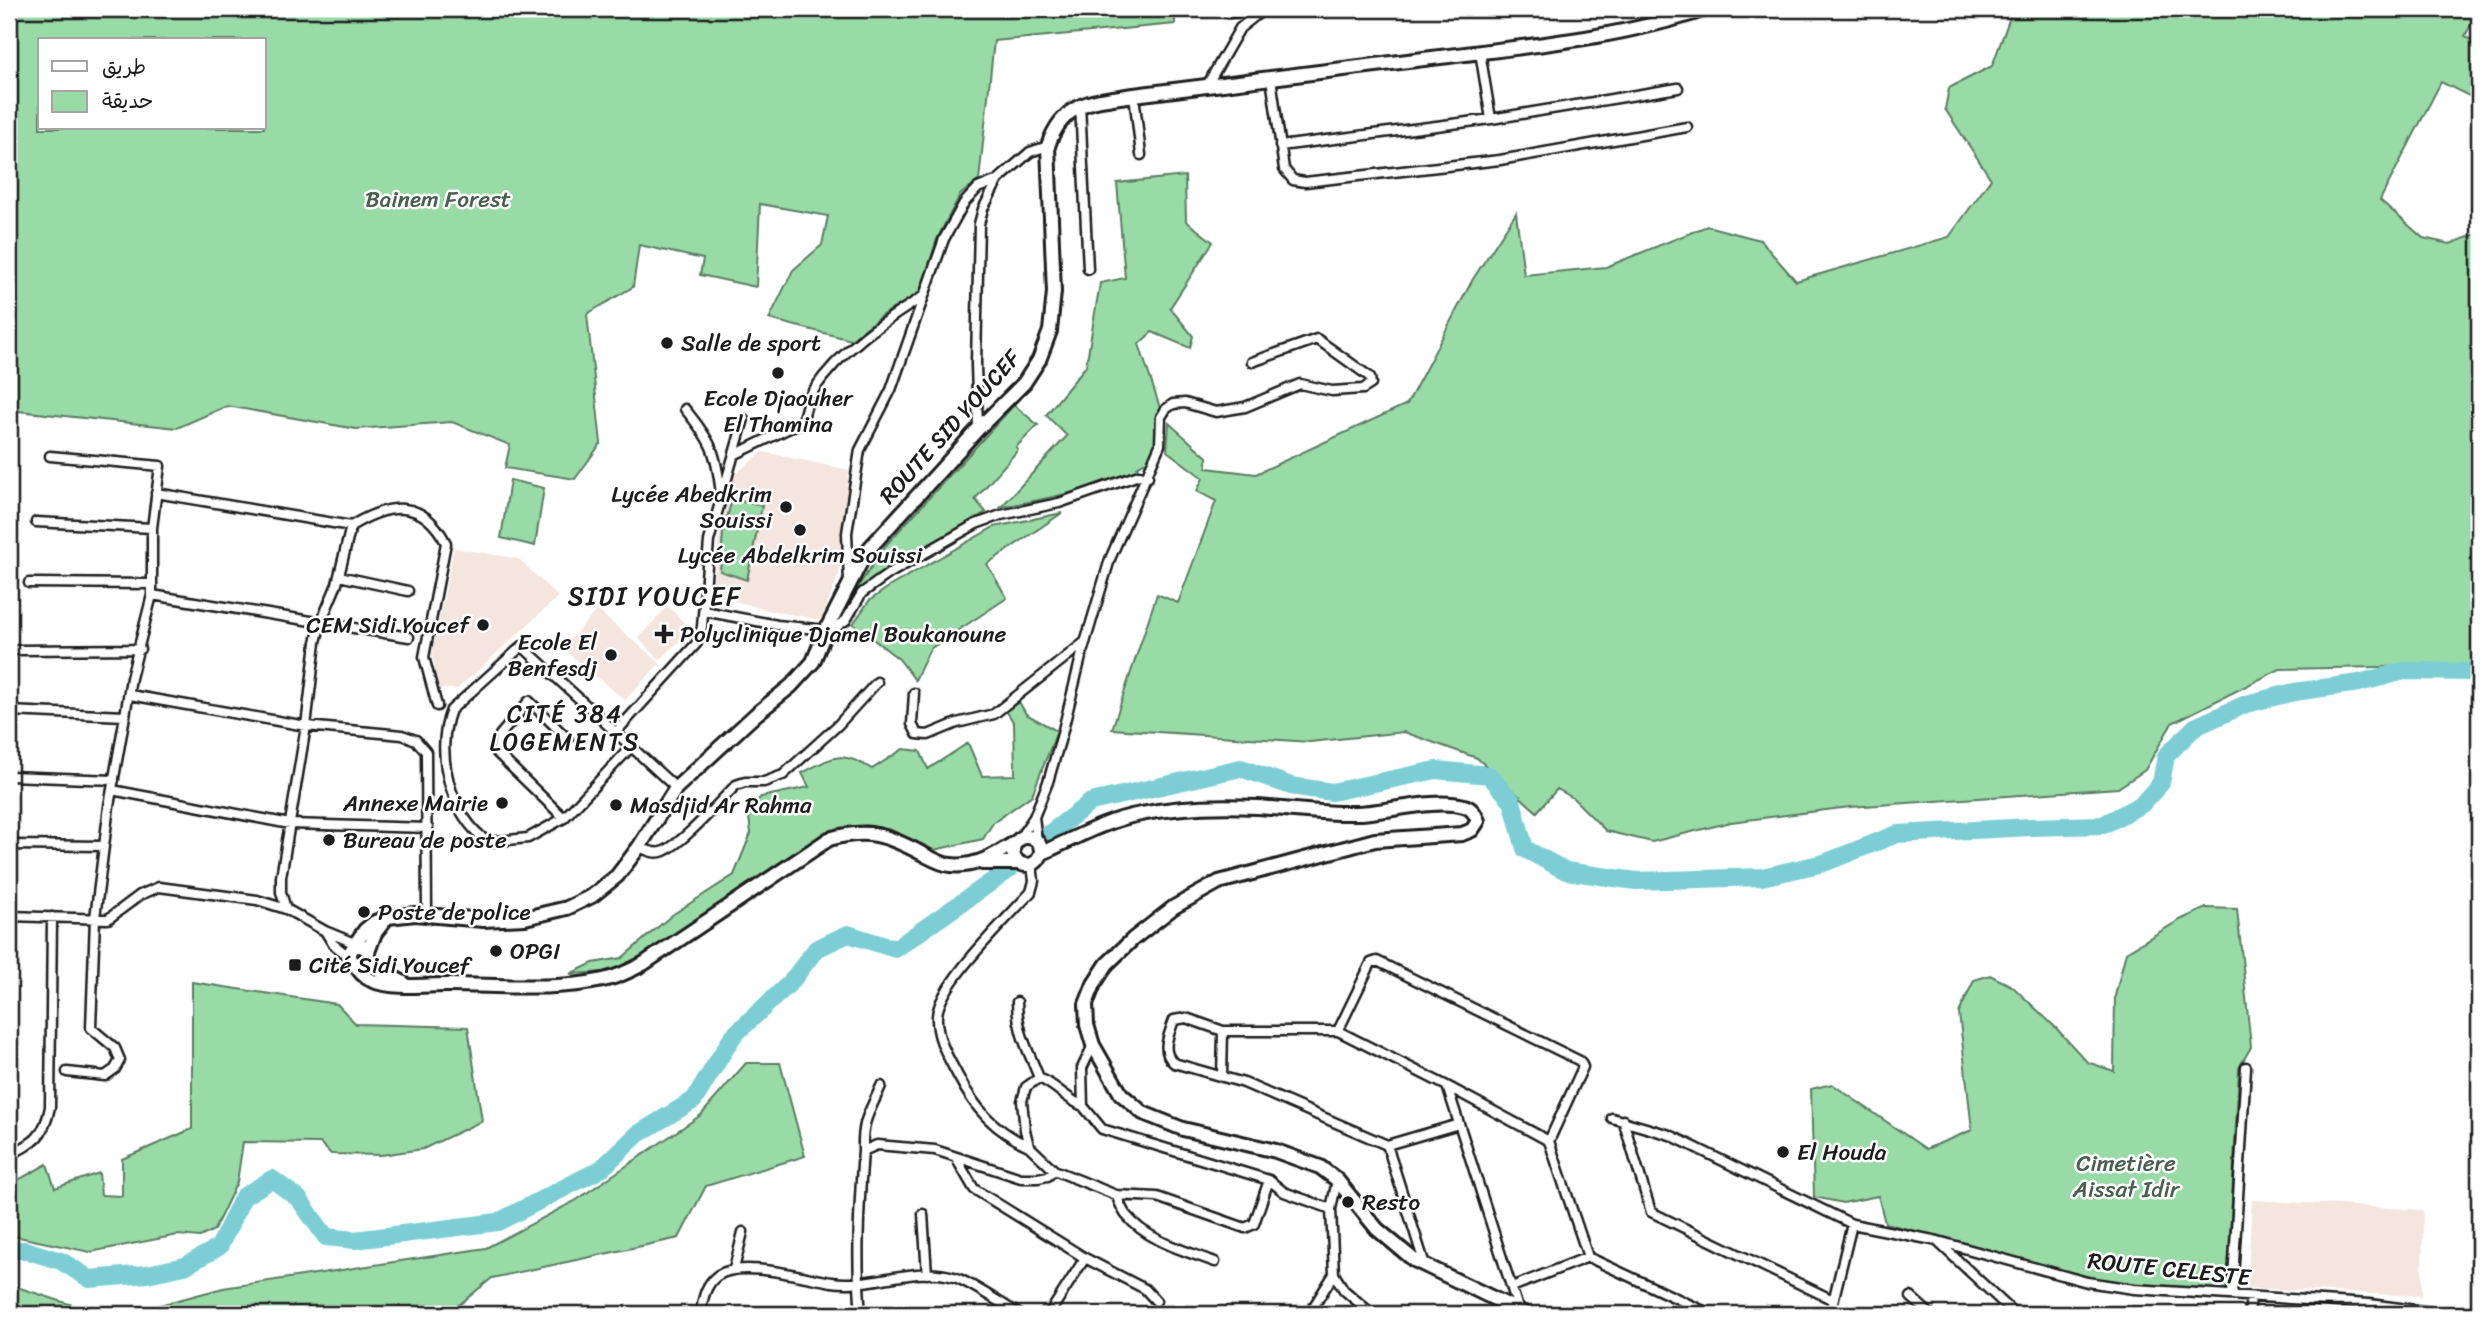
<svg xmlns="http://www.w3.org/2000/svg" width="2488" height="1323" font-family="Sriracha,'Playpen Sans Arabic',sans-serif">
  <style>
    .built { fill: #f4e5de }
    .green { fill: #99dba7; stroke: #5a7c62; stroke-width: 2; fill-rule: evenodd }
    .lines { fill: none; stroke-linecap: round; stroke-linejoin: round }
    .river { stroke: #7cced4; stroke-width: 18 }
    .street-casing { stroke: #1c1c1c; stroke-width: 13 }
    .primary-casing { stroke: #1c1c1c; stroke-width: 18 }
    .street { stroke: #fff; stroke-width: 8 }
    .primary { stroke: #fff; stroke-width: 12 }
    .poi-dot { fill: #1c1c1c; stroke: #fff; stroke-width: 2.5 }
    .labels { text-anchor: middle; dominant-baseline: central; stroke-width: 5; stroke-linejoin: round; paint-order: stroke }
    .park-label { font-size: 23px; fill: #485f4d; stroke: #fff }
    .poi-label { font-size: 23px; fill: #1c1c1c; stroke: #fff; text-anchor: start }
    .street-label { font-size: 23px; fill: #1c1c1c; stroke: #fff }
    .neighbourhood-label { font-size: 24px; letter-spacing: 2px; fill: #1c1c1c; stroke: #fff }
    .quarter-label { font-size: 26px; letter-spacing: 2px; fill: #1c1c1c; stroke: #fff }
  </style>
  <rect width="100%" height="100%" fill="#fff"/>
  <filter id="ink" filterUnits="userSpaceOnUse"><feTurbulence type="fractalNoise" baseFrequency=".0143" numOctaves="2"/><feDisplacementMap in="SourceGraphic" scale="14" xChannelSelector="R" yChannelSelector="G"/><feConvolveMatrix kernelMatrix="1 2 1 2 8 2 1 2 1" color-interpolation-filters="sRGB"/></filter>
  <g filter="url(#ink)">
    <path class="built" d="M763,452L849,470L839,574L821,620L768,610L716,596L712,589L719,539L733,476Z
      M454,548L519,559L558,597L457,689H439L432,654Z
      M668,606L691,630L660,660L638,638Z
      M597,610L660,663L625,700L562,648Z
      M2252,1200L2423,1210L2422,1296L2247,1288Z"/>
    <path class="green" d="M9,9H1175V24L994,41L979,180L960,195L937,239L920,293L882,315L851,340L769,319L793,270L822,245L828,216L760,204L756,287L700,275L703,259L639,245L633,287L587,314L601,443L575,479L505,468L510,445L452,422L356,429L227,406L177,428L9,410ZM40,40H264V128H40Z
      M2013,9H2479L2465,36L2479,45V101L2441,82L2380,200L2423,238L2450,244L2479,233V665L2280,669L2172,723L2145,770L2118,788L1850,807L1731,822L1652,842L1606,831L1573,798L1557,789L1537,812L1477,758L1404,732L1310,742L1112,729L1157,594L1178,603L1216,501L1197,491L1203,478L1167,451L1169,423L1207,457V468L1256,474L1407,404L1473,279L1516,213L1524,275L1606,267L1707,226L1760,240L1796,281L1949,237L1991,179L1945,109L1949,88L1992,66Z
      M1185,176L1186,221L1213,242L1170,308L1193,336L1190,348L1152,332L1139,344L1163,417L1154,457L1137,467L1139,472C1093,489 1049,499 1001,507L1067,436L1046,415L1086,366L1100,283L1125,278L1117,183Z
      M1014,405L1038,425L1016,447L1018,450L975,499L986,512L873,580L859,594L843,617L854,593L885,546Z
      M510,480L544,488L535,546L501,538Z
      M732,499L762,506L747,580L720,571L723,533Z
      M1062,513L987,564L1007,598L930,649L915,680L899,659L853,624L869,601L890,586L994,527Z
      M1018,700L1026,714L1057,731L1032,795L993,823L983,839L934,850L891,830L867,825L838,828L801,848L637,962L604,972L570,974L593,963L622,958L672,915L734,875L751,833L748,810L761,797L809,787L802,773C833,757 840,749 872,769L903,749L920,751L928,769L968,743L982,776L1015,775L1014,723L1005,709Z
      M2206,908L2237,909L2251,1047L2239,1068L2227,1291L2091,1280L1885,1223L1878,1196L1843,1203L1814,1197L1811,1089L1832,1084L1926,1149L1972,1130L1959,1013L1974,980L1990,975L2012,986L2056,1028L2087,1062L2114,1071L2115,996L2126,952L2180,920Z
      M192,982L337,1004L356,1024L468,1027L482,1121L423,1149L381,1155L331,1154L320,1143L243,1142L237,1182L214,1230L200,1237L178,1235L90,1252L9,1235V1185L47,1164L55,1188L99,1173L101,1195L122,1196V1159L192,1129Z
      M746,1063H780L805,1156L706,1186L679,1238L492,1278L454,1309L432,1314H126L223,1288L486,1248L575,1201L701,1115Z
      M9,1287H17L100,1314H9Z"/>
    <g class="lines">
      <path class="river" d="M1049,834L1091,802L1241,768L1291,786L1332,792L1436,770L1489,775L1512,801L1525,849L1566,871L1636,881L1762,877L1824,863L1897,834L2032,827L2103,825L2142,804L2161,783L2166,756L2195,727L2246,704L2294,692L2359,683L2404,671L2474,672L2479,676
        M9,1250H25L61,1261L90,1279L147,1274L185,1266L219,1247L243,1197L272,1179L299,1199L326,1237L355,1240L498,1222L601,1169L638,1134L694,1100L733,1036L791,982L816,949L848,934L895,949L1010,869"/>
      <defs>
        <path id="street" d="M1228,13L1260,9
          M1480,52L1491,119
          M1271,78L1284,169L1293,180L1305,182L1500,160L1687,127
          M1206,87L1240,28L1264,9
          M1134,95L1141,155
          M1080,104L1088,269
          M1280,146L1491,119L1678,88
          M685,409C712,442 716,451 721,494
          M978,429L976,364L979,224L983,209L998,180
          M734,455L802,422C805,412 807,399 813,391C840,350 883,322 924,296
          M50,456L160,466L152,528V595L131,678L125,716L109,806L95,918L91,1028L115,1048L120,1060L115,1069L105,1076L67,1072
          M156,493L351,526C389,503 423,498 446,543L424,657L437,706
          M36,522L152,528
          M339,576L408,591
          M849,582L847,533L860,450L891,390L944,239L964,203L978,188L998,180L1030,152L1048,146
          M29,583L152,584
          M152,595L409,637
          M704,611L777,625L826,630L835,628L846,620L862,593L890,573L976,524L1001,515L1059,503L1139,475L1148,477
          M18,650L140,649
          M914,693L912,724L917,734L928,735L957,723L994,714L1085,642
          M130,695L306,726L402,735L416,740L426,752L427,914
          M9,711L125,716
          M615,733L697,643L702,627L709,541L744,419
          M630,748L564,818L528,838L488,842C450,815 434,753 451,710L522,646L676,788
          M9,776L114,780
          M112,790L290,824L428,828
          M1034,817L1037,841
          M564,818L497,753L500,735L529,701L568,739
          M1019,839L1034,817L1048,782L1062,734L1082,653L1110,559L1160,445L1161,417L1166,409L1173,404L1185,403L1216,412L1245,407L1300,384L1332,391L1363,389L1371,384L1370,377L1317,339L1252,362
          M9,845L104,846
          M639,847C647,850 653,854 661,852C680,847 720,801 736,785L745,782H764L783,775L838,725L877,682
          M286,909L281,892V877L306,726L316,642L321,622L337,584L351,526
          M9,916L108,919L140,895L159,887L257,900L286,909L325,931L359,945
          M325,931L333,944L351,958
          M1017,1002C1017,1033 1029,1051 1039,1078
          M1338,1031L1371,963L1377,961L1580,1061L1583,1067L1549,1141L1588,1257L1710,1314
          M1093,1045L1082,1068L1083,1106C1066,1099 1056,1085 1039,1078L1026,1087L1022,1101L1025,1130L1029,1146L1054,1170L1116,1195L1157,1197L1245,1228L1254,1224L1269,1180
          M1222,1077L1223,1031
          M1447,1086L1519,1311
          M1083,1106L1102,1129L1269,1180L1284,1192L1331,1209
          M1612,1118L1670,1135L1852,1224L1938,1241L2087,1282L2134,1289L2369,1304L2446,1314
          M1623,1120L1651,1212L1833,1300
          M1387,1145L1459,1124
          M1029,1146C995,1131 975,1109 958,1076C948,1057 936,1038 937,1016C939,983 1008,918 1031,892L1034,881L1032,865
          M863,1151C862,1119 869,1114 881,1086
          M9,1155C35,1142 44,1137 50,1107L52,917
          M956,1158L974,1189L1085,1258L1145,1289L1156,1301
          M1337,1180L1331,1209L1334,1274L1344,1290L1372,1314
          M1116,1195C1119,1201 1122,1210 1126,1215C1147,1241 1186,1251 1215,1262
          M923,1214L927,1274
          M1938,1242L2015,1314
          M1425,1265L1387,1145L1244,1083L1174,1063C1160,1051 1169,1035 1174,1020L1186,1018L1223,1031H1338L1447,1086L1549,1141
          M734,1269L743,1232
          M1512,1287L1588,1257
          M2232,1295L2246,1067
          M1911,1297L1930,1314
          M701,1314C702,1300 705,1285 717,1276C740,1259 805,1278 832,1282C872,1288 914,1265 954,1277C970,1282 1003,1305 1019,1314
          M861,1314C856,1260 859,1205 863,1151L877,1145L935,1150L1021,1178H1038L1048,1176L1054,1170
          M1049,1314L1085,1258
          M1309,1314L1334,1274
          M1830,1314L1852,1224
          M2249,1314L2251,1297"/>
        <path id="primary" d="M1013 851a14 14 0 1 1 28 0a14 14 0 1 1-28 0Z
          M1042,853C1073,839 1106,820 1141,814C1179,806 1218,805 1257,807C1291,809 1324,814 1358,813C1390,812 1433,798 1464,806C1472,808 1475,814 1478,821L1472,830L1462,834L1375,840L1219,882L1174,907L1133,939L1107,964L1094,984L1086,1004L1087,1025L1093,1045L1121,1094L1143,1113L1183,1129L1276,1151L1320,1167L1337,1180L1377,1229L1414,1260L1526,1314
          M982,863H1018
          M350 955a9 9 0 1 1 18 0a9 9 0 1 1-18 0Z
          M353,947L365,930L375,922L388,917L415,914L483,920L525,918L567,908L592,896L617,876L639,847L676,788L755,715L791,686L813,662L826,630L866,552L978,429L1024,383L1039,360L1050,331L1054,292L1048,146C1063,101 1093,101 1134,95C1236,83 1338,70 1440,57C1528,46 1621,38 1706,9
          M368,952L375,933L385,920
          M368,958L383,972L404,983
          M354,962C358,971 364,977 373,981C396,989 423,985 447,985C498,985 553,991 603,980C618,977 630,971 643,964L829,839C868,828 887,835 921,853C931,858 940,864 951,865C975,868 997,854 1016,842"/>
      </defs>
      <use href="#street" class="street-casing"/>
      <use href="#primary" class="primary-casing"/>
      <use href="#street" class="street"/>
      <use href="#primary" class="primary"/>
    </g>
  </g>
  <g class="poi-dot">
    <circle cx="667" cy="343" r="7"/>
    <circle cx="778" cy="373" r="7"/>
    <circle cx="786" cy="507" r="7"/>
    <circle cx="800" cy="530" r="7"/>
    <circle cx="483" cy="625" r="7"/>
    <path d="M660.5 623.5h7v7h7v7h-7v7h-7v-7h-7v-7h7z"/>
    <circle cx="611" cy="655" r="7"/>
    <circle cx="502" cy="803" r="7"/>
    <circle cx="616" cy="805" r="7"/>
    <circle cx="329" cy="840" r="7"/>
    <circle cx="364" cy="912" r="7"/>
    <circle cx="496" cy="951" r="7"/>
    <rect x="288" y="958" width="14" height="14" rx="3.5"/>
    <circle cx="1783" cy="1152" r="7"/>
    <circle cx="1348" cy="1202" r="7"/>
  </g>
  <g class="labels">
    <g class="park-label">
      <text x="438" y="199">Bainem Forest</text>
      <text x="2126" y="1163">Cimetière<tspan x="2126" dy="26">Aissat Idir</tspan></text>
    </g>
    <g class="poi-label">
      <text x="681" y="343">Salle de sport</text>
      <text x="778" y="398" text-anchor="middle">Ecole Djaouher<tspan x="778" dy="26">El Thamina</tspan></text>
      <text x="772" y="494" text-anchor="end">Lycée Abedkrim<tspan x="772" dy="26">Souissi</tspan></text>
      <text x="800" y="555" text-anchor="middle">Lycée Abdelkrim Souissi</text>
      <text x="469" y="625" text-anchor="end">CEM Sidi Youcef</text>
      <text x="680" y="634">Polyclinique Djamel Boukanoune</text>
      <text x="597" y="642" text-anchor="end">Ecole El<tspan x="597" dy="26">Benfesdj</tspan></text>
      <text x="488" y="803" text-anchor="end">Annexe Mairie</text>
      <text x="630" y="805">Masdjid Ar Rahma</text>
      <text x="343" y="840">Bureau de poste</text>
      <text x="378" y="912">Poste de police</text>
      <text x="510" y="951">OPGI</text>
      <text x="309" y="965">Cité Sidi Youcef</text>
      <text x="1797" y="1152">El Houda</text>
      <text x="1362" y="1202">Resto</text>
    </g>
    <g class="street-label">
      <text transform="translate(950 427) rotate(-48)">ROUTE SID YOUCEF</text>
      <text transform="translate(2169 1269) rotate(6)">ROUTE CELESTE</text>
    </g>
    <g class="neighbourhood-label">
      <text x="565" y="714">CITÉ 384<tspan x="565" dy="28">LOGEMENTS</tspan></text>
    </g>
    <g class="quarter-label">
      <text x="655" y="596">SIDI YOUCEF</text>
    </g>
  </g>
  <rect width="2488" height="1323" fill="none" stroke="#fff" stroke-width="35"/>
  <rect x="18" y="18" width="2453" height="1288" fill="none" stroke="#1c1c1c" stroke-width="2.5" filter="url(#ink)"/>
  <rect x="38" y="38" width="228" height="91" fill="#ffffff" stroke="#a4a4a4" stroke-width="2"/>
  <rect x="52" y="61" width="35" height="10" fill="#ffffff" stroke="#a4a4a4" stroke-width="2"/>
  <text x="102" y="74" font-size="21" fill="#1c1c1c">طريق</text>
  <rect x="52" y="91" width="35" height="21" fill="#99dba7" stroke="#a4a4a4" stroke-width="2"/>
  <text x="102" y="108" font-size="21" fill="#1c1c1c">حديقة</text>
</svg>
